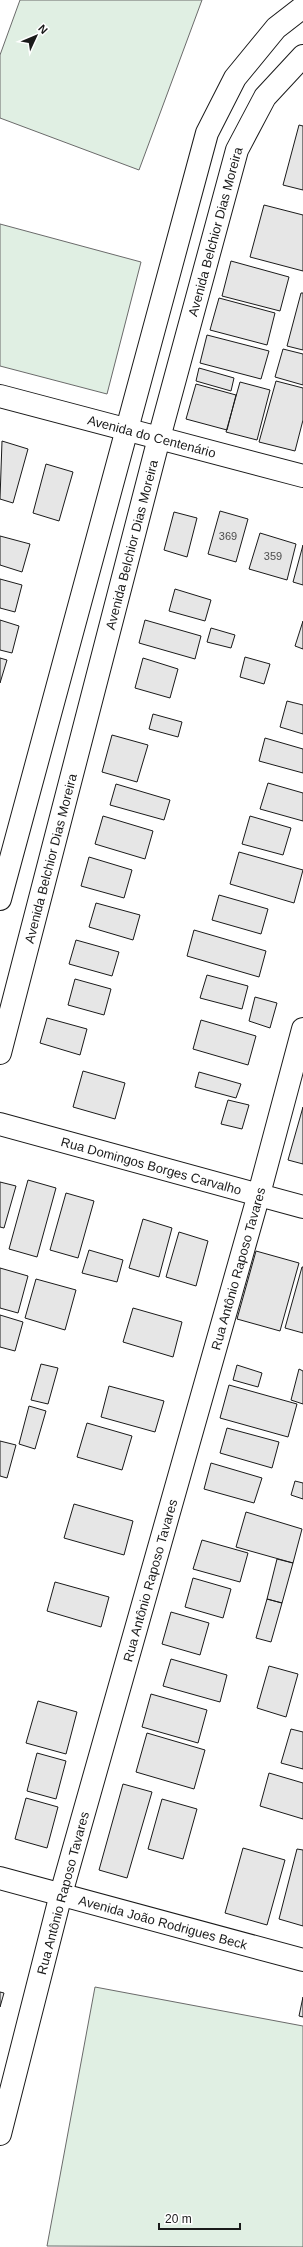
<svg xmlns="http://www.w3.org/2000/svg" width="303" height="2247" font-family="Arial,sans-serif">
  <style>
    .green { fill: #e0efe3; stroke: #6a6a6a }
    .building { fill: #e6e6e6; stroke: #1a1a1a }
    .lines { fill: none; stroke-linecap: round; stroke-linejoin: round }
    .minor-casing { stroke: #1a1a1a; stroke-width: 24 }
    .tertiary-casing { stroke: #1a1a1a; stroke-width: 24 }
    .minor { stroke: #fff; stroke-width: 22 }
    .tertiary { stroke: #fff; stroke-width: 22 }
    .labels { text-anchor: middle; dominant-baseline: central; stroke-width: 3; stroke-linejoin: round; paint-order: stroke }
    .number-label { font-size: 11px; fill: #4d4d4d }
    .street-label { font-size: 13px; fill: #1a1a1a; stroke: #fff }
  </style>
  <rect width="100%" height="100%" fill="#fff"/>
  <path class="green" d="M20,0H202L139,170L0,118V55Z
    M0,224L141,262L107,394L0,366Z
    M95,1987L303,2026V2247L47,2246Z"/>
  <path class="building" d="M299,125L303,126V190L283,185Z
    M264,205L303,215V271L250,257Z
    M231,261L289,277L280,311L222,296Z
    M301,293H303V350L287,346Z
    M219,298L275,313L267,345L210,330Z
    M207,335L269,351L261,379L200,363Z
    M283,349L303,354V385L275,377Z
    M199,368L234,378L231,391L196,381Z
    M276,381L303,388V420L295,451L259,442Z
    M240,382L270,390L257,440L226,432Z
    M196,384L236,395L227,430L186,419Z
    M2,441L28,449L13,503L0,499Z
    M46,464L73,472L59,521L33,513Z
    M220,511L248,519L236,562L208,554Z
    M174,512L197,518L187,557L164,550Z
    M260,533L296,544L287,580L249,569Z
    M0,536L30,544L22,572L0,565Z
    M303,545V585L293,582Z
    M0,579L22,585L15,612L0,608Z
    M175,589L211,600L205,621L169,611Z
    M0,620L19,626L12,653L0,650Z
    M145,620L201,636L195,659L139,643Z
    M303,621V649L295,646Z
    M211,628L235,635L231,648L207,642Z
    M245,657L270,664L264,684L240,677Z
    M0,658L7,660L0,683Z
    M143,658L178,669L170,698L135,688Z
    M287,701L303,705V734L280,727Z
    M153,714L182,722L178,737L149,729Z
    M112,735L148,745L137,782L102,772Z
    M265,738L303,749V773L259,761Z
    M268,783L303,793V821L260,809Z
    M116,784L170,800L164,820L110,805Z
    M103,816L153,831L145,859L95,844Z
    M250,816L291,828L283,855L242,844Z
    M239,852L303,870L294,903L230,884Z
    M89,857L132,870L124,898L81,886Z
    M219,895L268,909L261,934L212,920Z
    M96,903L140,915L133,940L89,927Z
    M194,930L266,951L259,977L187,956Z
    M76,940L119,952L112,976L69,964Z
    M207,975L248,986L242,1009L200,998Z
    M75,979L111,989L104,1015L68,1005Z
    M255,997L277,1003L270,1028L249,1021Z
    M47,1018L87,1029L80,1055L40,1043Z
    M201,1020L256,1036L248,1065L193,1049Z
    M83,1071L125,1083L115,1119L73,1107Z
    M199,1072L241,1084L236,1098L195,1087Z
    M228,1100L249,1105L242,1129L221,1124Z
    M303,1107V1164L288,1160Z
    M28,1180L56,1188L37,1257L9,1249Z
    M0,1182L16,1186L4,1228L0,1227Z
    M66,1193L94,1201L78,1258L50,1250Z
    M143,1219L172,1228L159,1277L129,1268Z
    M179,1232L208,1241L196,1286L166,1277Z
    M89,1250L123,1260L117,1282L82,1273Z
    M256,1251L299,1263L280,1331L237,1319Z
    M302,1267H303V1333L285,1328Z
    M0,1268L28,1276L18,1313L0,1308Z
    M36,1279L76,1290L65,1330L25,1318Z
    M133,1308L182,1322L173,1357L123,1342Z
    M0,1315L23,1322L15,1351L0,1347Z
    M41,1364L58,1368L48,1404L31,1400Z
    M237,1365L262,1373L258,1387L233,1380Z
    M299,1369L303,1371V1404L291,1400Z
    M229,1385L297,1404L288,1437L220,1418Z
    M109,1386L164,1401L155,1432L101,1417Z
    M29,1406L46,1411L35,1449L19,1444Z
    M87,1423L132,1436L122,1470L77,1457Z
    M227,1428L279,1442L272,1468L220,1453Z
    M0,1441L16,1445L7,1478L0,1476Z
    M211,1463L262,1478L254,1503L204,1489Z
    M295,1481L303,1483V1499L291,1495Z
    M74,1504L133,1521L124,1555L64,1538Z
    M246,1512L302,1529L293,1563L236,1547Z
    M202,1540L248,1553L240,1582L193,1569Z
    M277,1559L293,1563L282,1603L267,1599Z
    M193,1578L231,1589L223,1618L185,1607Z
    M55,1582L109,1597L101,1627L47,1611Z
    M267,1599L282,1603L271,1642L256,1638Z
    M171,1612L209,1623L200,1655L162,1644Z
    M171,1659L227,1675L220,1702L163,1686Z
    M269,1666L298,1674L286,1717L257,1708Z
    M151,1694L207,1710L198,1743L142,1727Z
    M38,1701L77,1712L66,1754L26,1743Z
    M291,1729L303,1732V1769L281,1763Z
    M147,1733L205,1750L194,1789L136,1772Z
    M37,1753L66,1761L56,1799L27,1791Z
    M269,1773L303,1783V1819L260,1806Z
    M123,1784L152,1792L127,1878L99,1870Z
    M26,1798L58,1807L47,1848L15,1839Z
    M162,1799L197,1809L183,1859L148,1849Z
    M243,1848L285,1860L267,1925L225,1913Z
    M297,1849L303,1850V1926L279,1919Z
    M0,1992L4,1993L0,2007Z
    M303,1997V2017L299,2016Z"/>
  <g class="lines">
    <defs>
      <g id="minor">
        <path d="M0,899L207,133L235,78L276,28L303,7"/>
        <path id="s1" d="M0,1053L159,438L237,150L265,97L303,56"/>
        <path id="s2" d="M0,1124L303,1207"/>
        <path id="s3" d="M61,1894L259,1194L303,1029"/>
      </g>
      <g id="tertiary">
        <path id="s4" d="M0,396L303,476"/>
        <path id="s5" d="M0,1878L303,1960"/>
        <path d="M0,2134L61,1894"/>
      </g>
    </defs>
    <use href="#minor" class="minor-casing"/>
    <use href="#tertiary" class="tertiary-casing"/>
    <use href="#minor" class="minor"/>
    <use href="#tertiary" class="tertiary"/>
  </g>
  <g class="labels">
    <g class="number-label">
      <text x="228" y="536">369</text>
      <text x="273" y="556">359</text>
    </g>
    <g class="street-label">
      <text stroke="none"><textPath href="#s1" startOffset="849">Avenida Belchior Dias Moreira</textPath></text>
      <text stroke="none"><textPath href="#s4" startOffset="157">Avenida do Centenário</textPath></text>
      <text stroke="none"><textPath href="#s1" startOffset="525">Avenida Belchior Dias Moreira</textPath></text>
      <text stroke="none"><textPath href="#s1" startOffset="201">Avenida Belchior Dias Moreira</textPath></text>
      <text stroke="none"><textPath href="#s2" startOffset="157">Rua Domingos Borges Carvalho</textPath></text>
      <text stroke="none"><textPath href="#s3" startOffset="650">Rua Antônio Raposo Tavares</textPath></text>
      <text stroke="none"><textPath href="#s3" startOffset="326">Rua Antônio Raposo Tavares</textPath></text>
      <text transform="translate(63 1893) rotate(-75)">Rua Antônio Raposo Tavares</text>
      <text stroke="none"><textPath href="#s5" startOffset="169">Avenida João Rodrigues Beck</textPath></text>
    </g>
  </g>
  <g transform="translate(36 36) rotate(46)" stroke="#ffffff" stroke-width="3" paint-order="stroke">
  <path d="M0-3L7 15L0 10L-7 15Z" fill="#1a1a1a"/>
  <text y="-6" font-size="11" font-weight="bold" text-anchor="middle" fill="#1a1a1a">N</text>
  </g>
  <path d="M159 2223v6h81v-6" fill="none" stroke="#1a1a1a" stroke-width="2"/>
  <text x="165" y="2223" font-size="12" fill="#1a1a1a" stroke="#ffffff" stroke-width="3" paint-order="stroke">20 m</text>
</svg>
